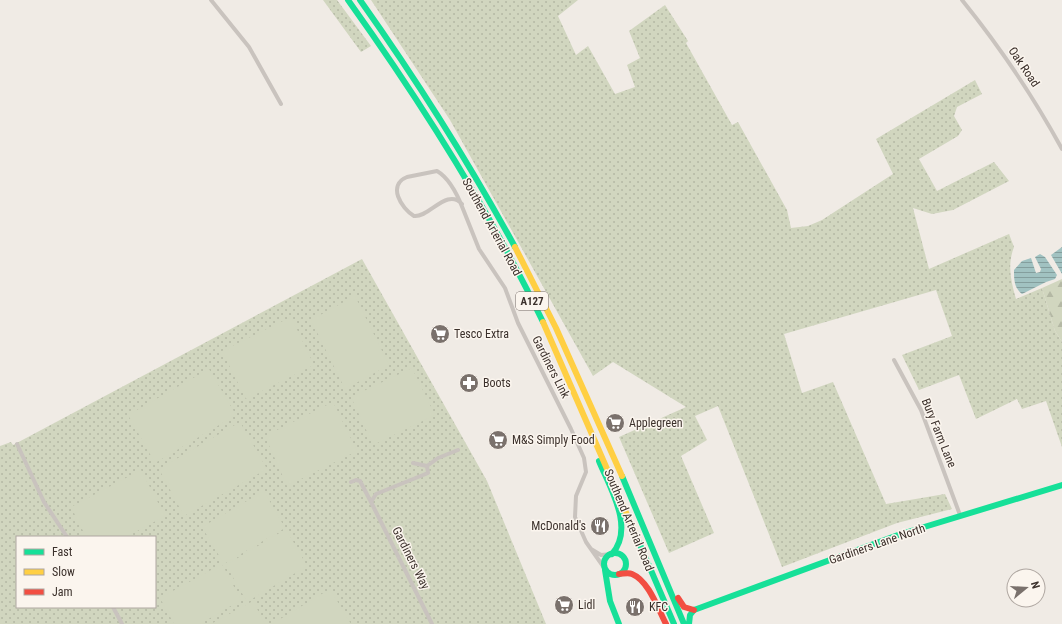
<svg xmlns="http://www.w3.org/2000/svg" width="1062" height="624" font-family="'Roboto Condensed',sans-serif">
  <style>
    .grass { fill: url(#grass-dots); fill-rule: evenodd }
    .forest { fill: url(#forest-firs) }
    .pitch { fill: #d1d6bf }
    .water { fill: url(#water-rules) }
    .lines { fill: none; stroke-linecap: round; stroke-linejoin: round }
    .street { stroke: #c9c3be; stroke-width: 4 }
    .fast { stroke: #16e098; stroke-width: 6 }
    .slow { stroke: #ffcf43; stroke-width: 6 }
    .jam { stroke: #f24e42; stroke-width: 6 }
    .labels { text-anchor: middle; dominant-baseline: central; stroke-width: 3; stroke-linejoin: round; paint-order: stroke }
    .shield { fill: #fbf5ee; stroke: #756b66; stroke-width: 1 }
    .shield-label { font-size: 11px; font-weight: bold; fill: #3b302b }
    .street-label { font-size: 12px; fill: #3b302b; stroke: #fbf5ee }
    .poi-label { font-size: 12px; fill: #3b302b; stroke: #fbf5ee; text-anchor: start }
  </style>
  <defs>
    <pattern id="grass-dots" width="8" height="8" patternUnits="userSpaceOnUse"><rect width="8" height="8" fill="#d1d6bf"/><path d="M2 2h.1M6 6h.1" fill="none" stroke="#b4b8a4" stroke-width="1.8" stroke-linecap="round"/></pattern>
    <pattern id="forest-firs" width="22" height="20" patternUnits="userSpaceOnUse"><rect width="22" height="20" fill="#d1d6bf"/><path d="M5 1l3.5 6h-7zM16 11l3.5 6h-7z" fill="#b4b8a4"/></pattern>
    <pattern id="water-rules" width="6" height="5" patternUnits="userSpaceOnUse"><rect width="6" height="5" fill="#a1c2c1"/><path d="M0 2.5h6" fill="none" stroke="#849e9d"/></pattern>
  </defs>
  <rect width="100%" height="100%" fill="#f0ebe5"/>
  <path class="grass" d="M323,0H337L371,46L361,52Z
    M371,0H578L558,16L576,55L588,46L615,94L635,87L627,65L640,58L629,31L665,5L688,41L686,43L732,125L738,122L787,210L791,228L808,226L822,220L893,174L876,139L975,80L982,94L957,107L954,116L962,130L958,136L919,159L937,191L994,162L1009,181L953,210L932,214L913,208L929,269L1009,234L1014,247C1007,265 1011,281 1016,299L1042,288L1055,331L1062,342V447L1046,401L1022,409L1017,399L976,419L959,375L919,390L902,355L952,336L936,290L784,334L802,393L833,382L886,504L945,494L952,509L897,523L782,567L718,406L695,416L707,440L681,456L714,533L669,553L619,437L686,407L613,362L593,376L450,120Z
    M362,259L487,481L546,624H0V446L11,442L13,445ZM17,537H155V607H17Z"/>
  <path class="forest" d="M1062,279V342L1055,331L1042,288Z"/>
  <path class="pitch" d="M355,296L389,365L345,389L311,320Z
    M291,317L314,365L246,399L222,351Z
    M412,368L435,415L373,445L351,397Z
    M209,369L236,415L155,463L128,415Z
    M333,402L357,451L287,486L265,436Z
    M240,422L267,469L184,516L159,469Z
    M141,470L165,516L126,537H86L71,507Z
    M264,491L285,528L224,564L202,527Z
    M286,529L307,566L247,602L226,565Z
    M222,564L241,600L200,624H174L160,598Z
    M330,589L351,624H272Z
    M253,601L265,624H211Z"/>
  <path class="water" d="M1062,247V274L1051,255Z
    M1040,254L1045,257L1057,275L1055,279L1046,282L1022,294C1014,288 1014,279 1014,270L1022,261L1031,258L1036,273L1040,272L1041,269L1035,257Z"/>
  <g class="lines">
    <path class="street" d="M211,0L249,47L281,104
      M962,0C1000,47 1033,96 1062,149
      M462,204C447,187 429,218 414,216C401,208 387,185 407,177L437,171C449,178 458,196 463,209L479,249L505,288L518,323L571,429L584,458L586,472L576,496L575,517L586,542L605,569
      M894,360L921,410L960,515
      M17,444L44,502L67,537
      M413,463L427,466L428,473L376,494L371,502L432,624
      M427,466L438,458L458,450
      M351,482L356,480L360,481L371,502
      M591,549L601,555L612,554
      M113,607L122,624"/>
    <path class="fast" d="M348,0C421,102 489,209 543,322
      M360,0C416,79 468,161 515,247
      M599,461C610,488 635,528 612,554
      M622,476L684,624
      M638,540L674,624
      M604 564a11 11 0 1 1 22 0a11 11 0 1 1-22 0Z
      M605,570L610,601L619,624
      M694,610L898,535L1062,485
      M689,624L690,615L694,610"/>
    <path class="slow" d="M515,247L556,328L622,476
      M543,322L638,540"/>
    <path class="jam" d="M619,574C623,574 628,572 632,574C649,581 658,609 666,624
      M678,598L684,607L694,610"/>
  </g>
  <defs>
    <symbol id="supermarket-disc" viewBox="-11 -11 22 22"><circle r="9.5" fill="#7a716c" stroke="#fbf5ee"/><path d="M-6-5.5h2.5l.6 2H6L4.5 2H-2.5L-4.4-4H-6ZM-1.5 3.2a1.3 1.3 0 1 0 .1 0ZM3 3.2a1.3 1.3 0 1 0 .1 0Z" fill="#fff"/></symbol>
    <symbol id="pharmacy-disc" viewBox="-11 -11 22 22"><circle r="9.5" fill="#7a716c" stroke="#fbf5ee"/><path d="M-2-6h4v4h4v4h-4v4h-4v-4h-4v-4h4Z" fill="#fff"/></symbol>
    <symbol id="restaurant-disc" viewBox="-11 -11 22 22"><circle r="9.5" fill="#7a716c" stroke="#fbf5ee"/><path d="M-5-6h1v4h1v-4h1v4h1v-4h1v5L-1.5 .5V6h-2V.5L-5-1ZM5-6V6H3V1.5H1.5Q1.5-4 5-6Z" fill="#fff"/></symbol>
  </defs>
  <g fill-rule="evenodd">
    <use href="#supermarket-disc" x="429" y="323" width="22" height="22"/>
    <use href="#pharmacy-disc" x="458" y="372" width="22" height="22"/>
    <use href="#supermarket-disc" x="604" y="412" width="22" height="22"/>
    <use href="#supermarket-disc" x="487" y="429" width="22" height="22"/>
    <use href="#restaurant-disc" x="589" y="515" width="22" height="22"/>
    <use href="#supermarket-disc" x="553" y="594" width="22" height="22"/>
    <use href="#restaurant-disc" x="624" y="596" width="22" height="22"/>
  </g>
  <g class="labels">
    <rect class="shield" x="516" y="292" width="32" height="18" rx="3"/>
    <g class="shield-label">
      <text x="532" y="301">A127</text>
    </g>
    <g class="street-label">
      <text transform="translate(1024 67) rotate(56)">Oak Road</text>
      <text transform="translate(492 227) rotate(61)">Southend Arterial Road</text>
      <text transform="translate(551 367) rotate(63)">Gardiners Link</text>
      <text transform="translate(939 433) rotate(68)">Bury Farm Lane</text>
      <text transform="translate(629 520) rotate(67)">Southend Arterial Road</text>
      <text transform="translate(877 544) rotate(-19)">Gardiners Lane North</text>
      <text transform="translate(411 558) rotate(63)">Gardiners Way</text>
    </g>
    <g class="poi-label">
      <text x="454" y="334">Tesco Extra</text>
      <text x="483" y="383">Boots</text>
      <text x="629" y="423">Applegreen</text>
      <text x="512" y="440">M&amp;S Simply Food</text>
      <text x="586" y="526" text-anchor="end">McDonald's</text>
      <text x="578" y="605">Lidl</text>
      <text x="649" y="607">KFC</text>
    </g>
  </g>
  <rect x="16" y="536" width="140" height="72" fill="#fbf5ee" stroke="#aea6a0"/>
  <rect x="24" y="549" width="20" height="6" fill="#16e098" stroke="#aea6a0"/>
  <text x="52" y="556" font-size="12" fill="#3b302b">Fast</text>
  <rect x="24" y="569" width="20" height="6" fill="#ffcf43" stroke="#aea6a0"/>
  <text x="52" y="576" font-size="12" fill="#3b302b">Slow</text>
  <rect x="24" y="589" width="20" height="6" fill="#f24e42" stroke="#aea6a0"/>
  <text x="52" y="596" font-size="12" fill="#3b302b">Jam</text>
  <g transform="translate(1026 588) rotate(72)"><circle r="19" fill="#fbf5ee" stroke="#aea6a0"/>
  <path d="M0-3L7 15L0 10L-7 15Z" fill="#7a716c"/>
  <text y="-6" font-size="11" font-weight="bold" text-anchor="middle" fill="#3b302b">N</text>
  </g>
</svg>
